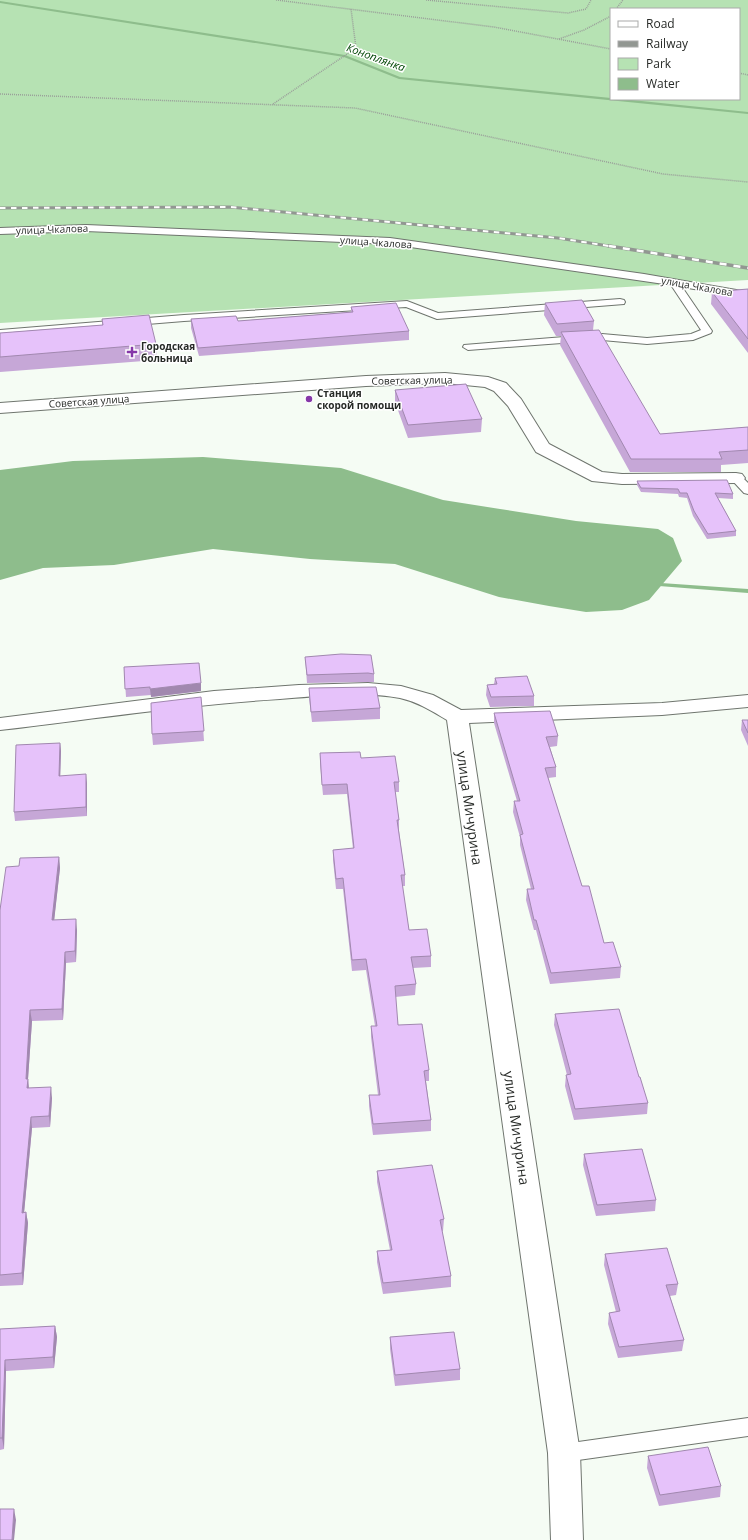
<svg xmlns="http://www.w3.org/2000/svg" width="748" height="1540" font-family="'Open Sans',sans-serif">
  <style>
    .green { fill: #b6e2b3; fill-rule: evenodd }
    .water { fill: #8ebd8c }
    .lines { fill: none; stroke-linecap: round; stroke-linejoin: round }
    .stream { fill: #8ebd8c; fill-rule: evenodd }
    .service-casing { stroke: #6f756e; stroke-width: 2 }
    .minor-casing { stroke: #6f756e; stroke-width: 2 }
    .path { stroke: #9a9f9a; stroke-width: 1.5; stroke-dasharray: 1 1; stroke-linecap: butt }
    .service { fill: #fff; fill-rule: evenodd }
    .minor { fill: #fff; fill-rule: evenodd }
    .rail-far1-casing { stroke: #929792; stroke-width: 3 }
    .rail-casing { stroke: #929792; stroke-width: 3.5 }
    .rail-far1 { stroke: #fff; stroke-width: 2; stroke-dasharray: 5.5; stroke-linecap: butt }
    .rail { stroke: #fff; stroke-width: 2.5; stroke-dasharray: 7; stroke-linecap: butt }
    .wall { fill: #c6a7d7 }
    .shaded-wall { fill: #a188af }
    .building { fill: #e6c2fa; stroke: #a188af }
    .poi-dot { fill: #8537a8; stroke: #fff; stroke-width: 1.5 }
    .labels { text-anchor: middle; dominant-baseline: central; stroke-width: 3; stroke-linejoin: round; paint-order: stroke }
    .far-street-label { font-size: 10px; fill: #272a27; stroke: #fff }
    .far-poi-label { font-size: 10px; font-weight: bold; fill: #272a27; stroke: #fff; text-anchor: start }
    .far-water-label { font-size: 11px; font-style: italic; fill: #004705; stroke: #fff }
    .near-street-label { font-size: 14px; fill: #272a27; stroke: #fff }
  </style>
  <rect width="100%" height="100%" fill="#f5fcf4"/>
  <path class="green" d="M0,0H748V280L0,323ZM611,9H739V99H611Z"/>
  <path class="water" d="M203,457L341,468L443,500L576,521L658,529L673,538L682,561L649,600L622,610L586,612L549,606L499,597L395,564L310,559L213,549L114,565L43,568L0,580V470L73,461Z"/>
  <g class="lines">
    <path class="stream" d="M0,1L345,55L400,77L611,98V99H622L748,112V114L399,79L344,57L0,3Z
      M661,583L748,589V593L659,586L657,585Z"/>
    <defs>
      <path id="service" d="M86,225L390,238L644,274L748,292V298L682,287L712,331L711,333L693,340L647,344L602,340L468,350L463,347L464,345L602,334L647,338L691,334L701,330L671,285L390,244L86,231L0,234V228Z
        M620,299L624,300L625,302L624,304L437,319L406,307L184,321L0,336V330L184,315L407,301L438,313Z
        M736,474L740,475L748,483V494L744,493L730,478L732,475Z
        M748,1418V1436L564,1462L556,1459L553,1453L556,1447L564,1444Z"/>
      <path id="minor" d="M445,373L488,377L506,383L521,399L549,444L602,472L622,474L736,473L742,474L745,478L742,482L736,483L622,484L592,481L536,452L508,406L494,391L485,387L445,383L366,386L0,413V403L366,376Z
        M368,683L401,686L433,695L461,710L662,703L748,695V707L662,715L469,723L580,1453L583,1540H551L548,1453L447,720C432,711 418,702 400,698C366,691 315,696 280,699C186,705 93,719 0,730V718L214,691L299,685Z"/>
    </defs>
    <use href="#service" class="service-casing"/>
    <use href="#minor" class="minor-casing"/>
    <path class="path" d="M276,0L494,27L611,49
      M426,0L568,13L586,9L591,0
      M616,9L623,0
      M559,39L584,30L611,16
      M739,73L748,75
      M0,94L355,108L663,174L748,182
      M273,104L356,48L351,9"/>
    <use href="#service" class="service"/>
    <use href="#minor" class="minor"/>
    <defs>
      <path id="rail-far1" d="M0,208L230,207L558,238L615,247"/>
      <path id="rail" d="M609,246L748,268"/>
    </defs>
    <use href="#rail-far1" class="rail-far1-casing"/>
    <use href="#rail" class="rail-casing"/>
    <use href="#rail-far1" class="rail-far1"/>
    <use href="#rail" class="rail"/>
  </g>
  <path class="wall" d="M748,289V353L711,304L712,292Z
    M545,303L594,321L593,330L660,434L748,427V463L721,465V472H630L560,345L561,336H556L544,315Z
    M351,307L409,331V340L199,356L191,328V319L238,321L351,312Z
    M102,319L156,344L157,360L0,372V333L102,325Z
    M395,390L482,419L481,432L408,438L395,402Z
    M637,481L733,494V499L718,498L736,531V536L707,539L693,516L687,498L679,497L678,494L641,492L637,485Z
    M305,657L374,674V682H368L307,683Z
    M124,667L201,691L151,697V695L126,697Z
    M495,678L534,696V706L490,707L486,695L487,685L494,684Z
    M309,688L380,708V719L312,722L309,698Z
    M201,697L204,741L153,745L152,734Z
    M494,713L558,736L557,746L550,747L556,767V777L548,778L582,886L604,943L621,967L620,978L550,984L536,930H534L526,900L527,889H531L520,845V837L513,812L514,801H517L494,723Z
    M742,720H748V746L741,730Z
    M60,743L61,751L60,776L87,783V816L15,821L14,812Z
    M320,753L361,758L399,782V792H395L399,820V831L405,875V886H402L409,930L431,956V967L413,968L416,984L415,995L395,997L398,1025L429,1070V1081H426L431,1120V1131L373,1135L369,1106V1095H378L371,1037V1026H375L366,970L352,971L343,889H336L333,860V850L353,849L347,794L323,795L320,764Z
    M59,857L60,868L54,920L77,930L76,962L66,963L63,1020L32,1021L28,1079L29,1088L52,1098L50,1127L32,1128L24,1212H26L28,1223L23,1285L0,1286V910L19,866Z
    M555,1014L648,1103L647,1114L574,1120L565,1086L566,1075H567L554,1025Z
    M584,1154L656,1200L655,1211L596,1216L583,1165Z
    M377,1171L444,1219L443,1231H442L451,1276V1287L383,1294L377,1262V1251L390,1250L377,1182Z
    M605,1254L678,1284L676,1295L670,1296L684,1340L682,1351L618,1358L608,1324L609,1313L616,1312L604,1265Z
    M55,1326L57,1337L54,1368L6,1371L4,1449L0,1450V1329Z
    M390,1337L460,1369V1380L395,1386L390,1349Z
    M648,1456L721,1486L720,1497L659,1506L647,1468Z"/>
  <path class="shaded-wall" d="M201,683V691L151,697L150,689Z
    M60,743L61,751L60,785L59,776Z
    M86,774L87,783V816L86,807Z
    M59,857L60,868L53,931L52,920Z
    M76,919L77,930L76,962L75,951Z
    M65,952L66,963L63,1020L62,1009Z
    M30,1010L32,1021L28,1079L29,1090L28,1099L26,1079Z
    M51,1087L52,1098L50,1127L49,1116Z
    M31,1117L32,1128L23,1224L22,1213Z
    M26,1212L28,1223L23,1285L22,1273Z
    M55,1326L57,1337L54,1368L53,1357Z
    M5,1360L6,1371L4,1449L2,1438Z
    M14,1509L16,1520L14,1540H12Z"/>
  <path class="building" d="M748,289V339L712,292Z
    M582,300L594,321L557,324L545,303Z
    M396,303L409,331L198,348L191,319L236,316L238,321L353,312L351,307Z
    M149,315L156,344L0,357V333L103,325L102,319Z
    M599,330L660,434L748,427V450L719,452L722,459H631L561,332Z
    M466,384L482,419L408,425L395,390Z
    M727,480L733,494L715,493L736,531L708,534L694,511L687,493H680L678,489L641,488L637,481Z
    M341,654L371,655L374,674L368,673L307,675L305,657Z
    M199,663L201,683L150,689V687L125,689L124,667Z
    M527,676L534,696L491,697L487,685L497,684L495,678Z
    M376,687L380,708L311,712L309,688Z
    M201,697L204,731L152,734L151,703Z
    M550,711L558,736L546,737L556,767L545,768L582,886H589L604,943L613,942L621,967L551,973L536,920H534L527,889H534L520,835L523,834L514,801H520L494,713Z
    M742,720H748V733Z
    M60,743L59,776L86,774V807L14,812L16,745Z
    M360,752L361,758L395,756L399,782H394L399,820H397L405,875H401L409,930L427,929L431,956L411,957L416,984L395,986L398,1025L422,1024L429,1070L424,1071L431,1120L373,1124L369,1095H380L371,1026H377L366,959L352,960L343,878L336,879L333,850L354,848L347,784L322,785L320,753Z
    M59,857L52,920L76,919L75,951L65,952L62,1009L30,1010L26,1079H28L27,1088L51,1087L49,1116L31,1117L22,1213L26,1212L22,1273L0,1275V910L6,867L19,866L20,858Z
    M619,1009L639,1077H640L648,1103L575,1109L566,1075L571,1074L555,1014Z
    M642,1149L656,1200L597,1205L584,1154Z
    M432,1165L444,1219L440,1220L451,1276L383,1283L377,1251L392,1250L377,1171Z
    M667,1248L678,1284L666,1285L684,1340L619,1347L609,1313L620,1311L605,1254Z
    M55,1326L53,1357L5,1360L2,1438H0V1329Z
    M454,1332L460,1369L395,1375L390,1337Z
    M708,1447L721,1486L660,1495L648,1456Z
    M0,1509H14L12,1540H0Z"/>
  <g class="poi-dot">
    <path d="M130 346h4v4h4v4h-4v4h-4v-4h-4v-4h4z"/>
    <circle cx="309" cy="399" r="4"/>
  </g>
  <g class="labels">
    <g class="far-street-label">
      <text transform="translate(52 229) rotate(-2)">улица Чкалова</text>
      <text transform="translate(376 242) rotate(4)">улица Чкалова</text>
      <text transform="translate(697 286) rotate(10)">улица Чкалова</text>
      <text transform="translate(412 380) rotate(-1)">Советская улица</text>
      <text transform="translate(89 401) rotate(-4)">Советская улица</text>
    </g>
    <g class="far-poi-label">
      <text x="141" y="346">Городская<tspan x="141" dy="12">больница</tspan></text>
      <text x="317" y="393">Станция<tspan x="317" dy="12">скорой помощи</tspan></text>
    </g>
    <g class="far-water-label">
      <text transform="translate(376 57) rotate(20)">Коноплянка</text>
    </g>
    <g class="near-street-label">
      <text transform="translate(470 808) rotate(82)">улица Мичурина</text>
      <text transform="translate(517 1128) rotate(82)">улица Мичурина</text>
    </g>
  </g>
  <rect x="610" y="8" width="130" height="92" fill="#ffffff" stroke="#a9aaa9"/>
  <rect x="618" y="21" width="20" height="6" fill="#ffffff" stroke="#a9aaa9"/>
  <text x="646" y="28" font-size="12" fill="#272a27">Road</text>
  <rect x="618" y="41" width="20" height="6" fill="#929792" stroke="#a9aaa9"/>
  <text x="646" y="48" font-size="12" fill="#272a27">Railway</text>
  <rect x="618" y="58" width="20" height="12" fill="#b6e2b3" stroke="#a9aaa9"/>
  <text x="646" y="68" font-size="12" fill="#272a27">Park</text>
  <rect x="618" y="78" width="20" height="12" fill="#8ebd8c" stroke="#a9aaa9"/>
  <text x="646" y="88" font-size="12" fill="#272a27">Water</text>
</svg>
